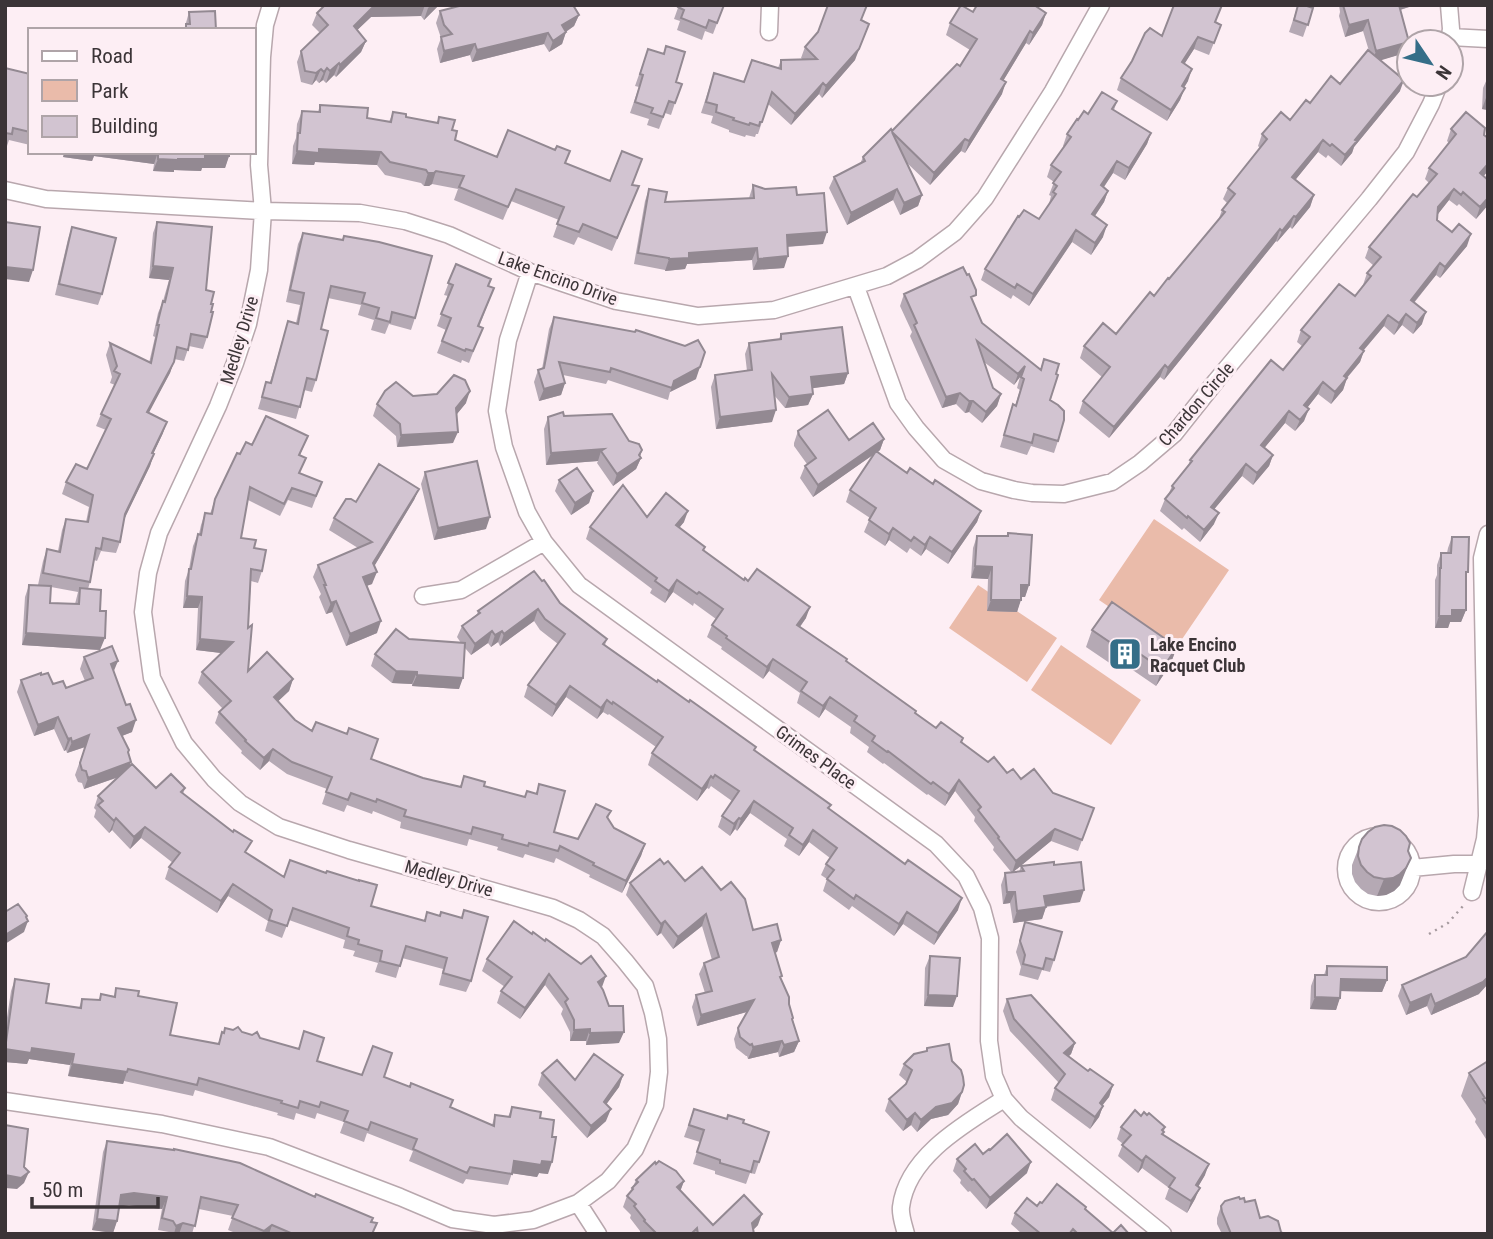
<svg xmlns="http://www.w3.org/2000/svg" width="1493" height="1239" font-family="'Roboto Condensed',sans-serif">
  <style>
    .green { fill: #eabbaa }
    .lines { fill: none; stroke-linecap: round; stroke-linejoin: round }
    .minor-casing { stroke: #b8a7ad; stroke-width: 19 }
    .path { stroke: #a5999e; stroke-width: 2.5; stroke-dasharray: 2 5; stroke-linecap: butt }
    .minor { stroke: #fff; stroke-width: 16 }
    .wall { fill: #b5a9b4; fill-rule: evenodd }
    .shaded-wall { fill: #938992 }
    .building { fill: #d2c4d1; stroke: #938992; stroke-width: 2 }
    .labels { text-anchor: middle; dominant-baseline: central; stroke-width: 6; stroke-linejoin: round; paint-order: stroke }
    .street-label { font-size: 18px; fill: #3b3437; stroke: #fdeef4 }
    .poi-label { font-size: 18px; font-weight: bold; fill: #3b3437; stroke: #fdeef4; text-anchor: start }
  </style>
  <rect width="100%" height="100%" fill="#fdeef4"/>
  <path class="green" d="M1154,519L1229,570L1174,651L1099,600Z
    M978,585L1057,638L1027,682L949,628Z
    M1061,645L1141,700L1111,745L1031,690Z"/>
  <g class="lines">
    <defs>
      <path id="minor" d="M1449,5L1451,29L1449,42
        M769,32L770,5
        M1450,37L1488,39
        M5,190L46,199L263,211L360,213L405,221L449,235L530,272L616,301L698,316L774,310L887,276L917,260L955,232L985,198L1053,91L1101,5
        M530,272L508,340L497,411L504,447L527,512L544,542L579,585L936,844L966,876L982,908L990,938L989,1041L994,1076L1004,1099L1021,1118L1163,1234
        M856,287L898,403L916,428L944,460L981,481L1014,490L1032,493L1064,494L1112,482L1140,463L1174,434L1216,381L1369,199L1406,152L1431,104L1439,84
        M423,596L461,590L544,542
        M1346 869a33 33 0 1 1 66 0a33 33 0 1 1-66 0Z
        M1412,868L1454,864H1479
        M1472,892L1485,839L1487,816L1482,558L1488,534
        M5,1101L162,1124L269,1147L400,1197L452,1219L494,1225L533,1220L578,1203L608,1181L635,1149L655,1105L659,1072L658,1039L653,1013L645,986L625,961L603,936L579,920L553,908L349,850L279,827L240,803L214,779L184,743L152,678L143,612L148,573L159,533L218,406L235,363L248,324L259,270L263,211L259,165L262,57L265,25L271,5
        M578,1203L598,1234
        M906,1234C904,1226 900,1215 901,1207C907,1156 966,1123 1004,1099"/>
    </defs>
    <use href="#minor" class="minor-casing"/>
    <path class="path" d="M1429,934L1448,923L1463,906"/>
    <use href="#minor" class="minor"/>
  </g>
  <path class="wall" d="M325,5H439L424,20L421,16L371,17L357,30L366,41L361,52L336,77L334,75L326,83L323,80L319,83L316,80L312,85L301,82L297,62L301,51L320,33L312,25L317,13Z
    M679,5H724L713,34L705,31L702,40L677,30L680,21L674,19Z
    M1298,5L1313,8L1303,37L1289,32Z
    M1339,5H1410L1409,7L1400,10L1405,53L1380,60L1400,91L1354,147L1352,153L1341,166L1328,155L1326,158L1318,152L1295,180L1314,195L1310,207L1292,229L1290,227L1277,242L1276,241L1164,380L1160,377L1109,438L1079,413L1083,401L1102,377L1080,358L1084,346L1116,334L1169,279L1218,221L1222,210L1227,203L1223,199L1228,188L1260,148L1258,146L1262,134L1290,120L1310,103L1340,84L1369,51L1363,31L1345,37L1339,16L1340,12Z
    M440,11L579,15L574,26L566,32L562,44L549,52L544,44L472,62L470,55L440,63L437,49L441,38L436,23Z
    M189,12L216,30H184Z
    M973,12L1046,13L1042,25L1029,45L1026,43L1003,81L1002,94L965,153L961,151L930,185L906,162L922,195L918,206L900,215L893,200L847,225L829,188L834,177L860,164L863,157L892,131L960,66L970,50L946,35L950,23Z
    M861,20L855,60L822,98L819,94L791,125L768,104L758,134H756L755,137L746,135L745,137L729,132V130L711,123L713,116L701,113L714,73L744,82L778,68L781,60L802,59L801,58L805,47Z
    M1215,23L1221,25L1209,55L1194,49L1184,64L1188,81L1184,88L1180,100L1167,121L1117,90L1121,78L1162,36Z
    M648,49L676,82L675,103L671,115L665,113L659,129L647,125L649,119L630,113L639,87L635,86Z
    M1488,61V110L1482,109L1483,88L1487,79Z
    M5,68L30,95V145L9,140L7,146L5,145Z
    M1117,101L1114,110L1151,133L1147,144L1125,180L1113,173L1104,187L1108,191L1104,202L1095,216L1103,237L1091,255L1072,242L1029,306L1013,295L1011,299L981,280L985,269L1039,219L1049,204L1051,196L1049,195L1054,182L1047,177L1051,165L1064,147L1063,146L1067,134L1078,120L1088,114Z
    M320,105L367,118L389,122L393,112L406,117L437,123L439,117L452,130L455,140L497,157L565,163L610,181L632,185L634,199L612,251L578,237L574,245L553,237L559,220L511,201L503,220L454,200L458,189L432,184L429,186H424L421,183L385,175L377,165L315,162L314,165L292,164L293,146L296,138L297,124L302,111L318,112Z
    M1451,129L1484,135L1488,171L1483,176L1488,205L1476,219L1459,204L1457,206L1449,200L1438,214L1437,220L1467,246L1440,278L1436,275L1414,303L1422,324L1413,334L1402,325L1394,335L1384,326L1364,350L1360,362L1347,378L1343,390L1331,404L1318,394L1307,408L1304,421L1295,431L1285,423L1264,448L1273,455L1269,466L1253,485L1242,476L1214,509V524L1200,542L1184,528L1182,530L1160,511L1165,499L1169,493L1172,486L1188,467L1190,460L1283,370L1302,346L1297,342L1301,330L1355,296L1363,285L1367,273L1374,266L1365,258L1369,247L1417,197L1429,183L1425,179L1429,168L1449,143L1447,141Z
    M60,152H229V156L225,168H202L201,171L174,170V172L153,171L154,164L94,156L92,161L63,157L64,153Z
    M753,185L765,189L797,195L823,244L787,247L784,268L753,270L752,260L687,264L685,269L665,271V270L634,264L645,201L649,189L665,202L749,198Z
    M157,222L206,290L211,304L207,337L203,349L189,346L184,361L174,359L170,373L148,413L163,433L153,454L150,466L124,519L120,542L116,553L101,551L97,561L94,560L90,582L88,589L100,611V650L22,645L25,597L29,585L44,586L38,585L43,561L47,549L58,551L62,530L66,519L86,522L89,507L62,494L66,482L87,469L106,430L96,426L101,414L115,385L110,383L112,377L106,355L110,343L149,363L155,337L153,336L158,313L163,301L169,280L149,278L153,233ZM51,587L78,592L75,604L50,603Z
    M72,227L102,294L98,305L55,295L68,239Z
    M303,233L415,318L411,330L389,324L385,334L371,330L374,320L358,315L361,305L328,298L321,329L316,380L312,392L304,390L296,419L258,409L266,382H270L288,321L296,323L300,305L286,302L298,244Z
    M456,264L489,286L494,288L479,327L478,340L469,363L462,360L461,363L437,353L446,330L437,326L448,296L444,295Z
    M904,294L973,303L982,323L1040,370L1044,359L1050,400L1058,441L1054,453L1031,446L1027,455L1000,447L1013,404L1015,406L1020,390L1017,388L1020,377L1014,385L984,362L993,388L1001,394L997,406L982,423L969,412L965,413L956,404L942,408L910,336L912,332L900,306Z
    M554,317L696,379L670,392L668,400L608,380L606,384L563,375L565,383L561,395L539,401L534,382L538,370L542,369L549,329Z
    M781,334L848,373L844,384L812,388L813,394L808,405L785,408L774,395L772,422L716,429L711,387L715,375L747,371L745,354L749,343L779,339Z
    M413,396L466,403L456,415L453,443L397,447L396,436L373,416L377,404Z
    M564,416L629,441L642,450L640,456L641,458L636,469L613,486L597,463L598,461L546,465L544,429L548,417Z
    M798,431L849,440L884,439L880,450L878,452L907,473L933,484L981,511L977,522L948,564L926,549L921,556L910,548L907,553L889,540L885,546L864,532L870,518L846,502L850,490L874,454L813,497L800,478L805,466L807,464L794,446V443Z
    M308,436L300,455V474L322,482L312,508L288,500L280,516L248,500L241,538L254,548L262,571L258,583L251,581L248,628V671L293,679L289,691L278,701L295,720L312,731L371,759L423,778L460,787L464,776L484,786L524,797L536,793L539,784L554,832L578,839L611,811L608,818L614,828L645,844L641,856L622,893L589,877L590,875L556,858L554,863L525,854L523,858L497,850L498,847L469,839L467,846L400,828L401,822L373,811L372,814L347,805L344,812L322,804L327,789L287,774L269,761L260,770L241,753L242,751L215,723L219,712L223,709L198,683L202,672L222,653L196,650L198,608H183L185,581L189,569L193,546L198,534H199L201,525L205,513L210,514L215,499L240,454L252,445Z
    M425,472L486,529L434,540L421,484Z
    M559,480L593,491L589,503L571,515L555,491Z
    M419,489L414,500L374,566L372,584L366,586L377,633L346,646L332,612L326,614L319,597L321,594L313,577L318,565L358,548L329,530L334,518L356,502Z
    M647,517L684,522L679,527L705,547L704,551L744,580L806,618L800,627L936,728L963,738L962,743L988,762L1007,773L1053,793L1094,808L1078,851L1051,841L1012,873L1019,872L1021,866L1054,865L1080,902L1046,907L1042,919L1013,923L1010,903L1003,904L1001,885L1005,873H1012L993,850L994,847L974,821L975,817L955,791L945,806L928,794L927,795L884,763L883,764L867,752L869,747L850,733L851,727L825,709L819,718L797,703L800,693L769,671L763,679L721,649L722,647L707,637L712,625L716,619L694,603L693,606L673,592L665,603L650,593L652,589L586,539L590,527Z
    M1008,533L1029,585L1025,597H1021L1017,612L987,611L988,579L971,578L973,548L977,536H1006Z
    M1452,537L1466,578V610L1461,622H1450L1448,628H1435V580L1437,575V565L1441,553H1447L1448,548Z
    M560,603L607,639L605,645L657,682L756,747L754,751L958,910L934,945L903,924L894,936L852,906L849,910L823,891L827,879L821,875L826,864L830,858L809,842L799,856L784,846L787,839L750,813L737,831L735,829L730,836L718,827L722,816L732,801L711,786L709,789L707,788L697,801L648,765L652,753L656,747L609,714L608,715L603,712L597,719L566,697L552,717L524,697L528,685L558,644L540,630L534,621L500,646L498,642L491,647L488,643L471,655L465,648L459,689L412,686V684L392,683L371,666L375,654L409,639L461,643L457,637L462,626L477,614L478,611Z
    M1092,630L1177,647L1170,665L1156,686L1118,660L1114,666L1086,647Z
    M84,657L114,672L132,732L122,736L128,753L130,766L156,788H185L183,794L247,853L284,877L371,906L424,921L427,912L440,916L461,918L464,910L471,981L466,992L439,985L443,969L402,958L396,978L375,972L378,963L353,956L355,951L343,948L345,940L289,920L282,938L265,931L268,921L228,896L217,913L165,879L169,867L173,863L141,838L130,849L112,830L109,833L94,817L96,810L94,808L98,796L119,777L84,789L82,783L78,782L75,775L85,747L67,753L66,750L64,751L54,729L34,736L17,692L21,680L41,675L53,684L66,688L85,681L80,669Z
    M1362,839L1400,885L1394,891L1386,895L1377,896L1368,894L1361,889L1355,882L1352,874V865Z
    M664,864L685,881L753,930L781,940L777,952L775,953L781,980L799,1041L794,1052L779,1057L778,1052L748,1059L747,1056H746L736,1048L734,1039L738,1028L747,1012L697,1026L692,1007L696,995L705,993L699,974L704,963L712,960L702,926L673,949L661,933L657,936L626,895L630,883Z
    M1025,922L1054,960L1050,972L1042,970L1038,980L1019,975L1021,967L1016,952Z
    M930,956L953,1007L924,1006L925,968Z
    M487,959L602,988L619,1043L586,1045V1041H570V1032L561,1014L563,1009L545,985L520,1019L497,1003L501,991L505,987L482,971Z
    M1327,966L1387,980L1382,992L1341,991L1336,1010L1310,1009L1311,986L1315,975H1324Z
    M15,979L46,1003L79,1008L82,999L99,1000L101,994L114,996L116,988L138,996L170,1035L218,1044L222,1032H242L260,1038L317,1061L362,1075L384,1077L450,1107L492,1125L495,1115L508,1117L512,1107L540,1118L548,1174L539,1173L537,1177L512,1173L508,1185L466,1179L463,1184L409,1161L413,1151L367,1133L364,1142L340,1133L344,1122L317,1113L315,1119L296,1113L294,1120L277,1115L278,1113L195,1090L193,1096L124,1081L123,1084L68,1076L70,1065L29,1059L27,1064L5,1062V1031L11,991Z
    M1402,985L1479,994L1431,1015L1427,1006L1406,1015L1398,996Z
    M1007,999L1075,1043L1071,1054L1069,1056L1088,1071L1113,1085L1109,1097L1102,1105L1103,1106L1099,1117L1090,1129L1051,1100L1055,1088L1059,1083L1010,1031L1003,1011Z
    M927,1048L952,1061L962,1092L958,1104L948,1115L931,1119L917,1132L911,1125L903,1131L885,1111L889,1099L906,1084L907,1082L899,1075L904,1064L926,1052Z
    M1488,1061V1137L1486,1139L1475,1122L1476,1119L1461,1096L1469,1073Z
    M542,1073L575,1080L623,1075L619,1087L606,1104V1121L587,1138L538,1085Z
    M694,1109L743,1123L759,1162L755,1174L750,1173L746,1184L715,1174V1171L693,1164L700,1142L684,1137Z
    M1121,1127H1165L1163,1135L1205,1175L1198,1187L1195,1199L1187,1213L1165,1199L1169,1188L1142,1168L1138,1173L1118,1156L1123,1144L1117,1139Z
    M107,1141L371,1222L373,1234H238L228,1230L233,1216L199,1209L192,1234H169V1232L158,1230L162,1209L129,1205L119,1206L117,1221L113,1233L92,1230L103,1152Z
    M983,1154L1027,1173L986,1209L970,1191L968,1192L960,1183L961,1180L953,1171L957,1159Z
    M636,1180L684,1181L680,1191L713,1225H758L753,1230L754,1234H640V1231L630,1218L631,1215L623,1207L627,1196L630,1193Z
    M1240,1199L1245,1202L1260,1218L1284,1234H1222L1217,1224V1218L1221,1206Z
    M1042,1203L1085,1210L1113,1233L1129,1234H1022L1011,1224L1015,1213L1037,1206Z"/>
  <path class="shaded-wall" d="M375,5H425L421,16L371,17L349,38L354,26Z
    M431,5H439L424,20L428,8Z
    M1395,5H1410L1409,7L1393,12Z
    M1046,13L1042,25L1029,45L1033,33Z
    M579,15L574,26L558,37L562,25Z
    M1368,20L1363,31L1345,37L1349,25Z
    M869,24L855,60L822,98L826,86Z
    M1030,31L1026,43L997,91L1001,79Z
    M566,32L562,44L549,52L553,41Z
    M548,33L544,44L472,62L477,50Z
    M1198,37L1194,49L1178,74L1182,62Z
    M366,41L361,52L336,77L340,65Z
    M1409,42L1405,53L1372,63L1376,51Z
    M475,44L470,55L440,63L444,51Z
    M339,63L334,75L326,83L330,71Z
    M327,68L323,80L319,83L324,72Z
    M321,69L316,80L312,85L316,73Z
    M1192,69L1188,81L1177,98L1182,86Z
    M1404,80L1400,91L1354,147L1352,153L1341,166L1345,155L1355,140Z
    M1006,82L1002,94L965,153L969,141Z
    M823,83L819,94L791,125L795,114Z
    M1185,88L1180,100L1167,121L1171,110Z
    M1486,98H1488V110L1482,109Z
    M1151,133L1147,144L1125,180L1129,168Z
    M965,139L961,151L930,185L934,173Z
    M1323,140L1318,152L1288,189L1292,177Z
    M319,149L381,152L377,165L315,162L314,165L292,164L297,151Z
    M65,152H158L154,164L94,156L92,161L63,157Z
    M205,156H229L225,168H202L201,171L174,170V172L153,171L158,159H178Z
    M1117,161L1113,173L1097,197L1101,185Z
    M1488,164V171L1476,185L1480,173Z
    M436,171L432,184L429,186H424L428,173Z
    M897,189L893,200L847,225L851,213Z
    M1454,189L1449,200L1434,219L1438,207Z
    M1108,191L1104,202L1088,226L1092,214Z
    M922,195L918,206L900,215L904,203Z
    M1314,195L1310,207L1292,229L1296,217Z
    M1488,198V205L1476,219L1480,207Z
    M1294,216L1290,227L1277,242L1282,231Z
    M1107,225L1103,237L1091,255L1095,243Z
    M1280,229L1276,241L1164,380L1168,368Z
    M1076,230L1072,242L1029,306L1033,294Z
    M827,232L823,244L782,247L787,235Z
    M1471,234L1467,246L1440,278L1445,267Z
    M757,248L752,260L687,264L685,269L665,271L669,259L689,253Z
    M788,256L784,268L753,270L758,259Z
    M1440,263L1436,275L1406,312L1411,300Z
    M153,266L173,268L169,280L149,278Z
    M5,267L33,270L29,282L5,279Z
    M1426,312L1422,324L1413,334L1417,323Z
    M1406,314L1402,325L1394,335L1399,323Z
    M1388,315L1384,326L1356,359L1360,348Z
    M1364,351L1360,362L1339,387L1344,376Z
    M174,362L170,373L143,424L147,412Z
    M1165,365L1160,377L1109,438L1114,427Z
    M1025,366L1020,377L1014,385L1018,374Z
    M700,367L696,379L670,392L674,381Z
    M848,373L844,384L807,389L811,377Z
    M1347,378L1343,390L1331,404L1335,392Z
    M1323,382L1318,394L1300,417L1304,405Z
    M565,383L561,395L539,401L544,389Z
    M470,391L466,403L452,420L456,408Z
    M960,393L956,404L942,408L946,397Z
    M813,394L808,405L785,408L789,397Z
    M1001,394L997,406L982,423L986,412Z
    M969,401H973L969,412L965,413Z
    M1309,409L1304,421L1295,431L1300,420Z
    M776,410L772,422L716,429L720,417Z
    M1289,411L1285,423L1257,457L1261,445Z
    M167,422L163,433L148,465L152,453Z
    M458,432L453,443L397,447L401,435Z
    M884,439L880,450L813,497L818,485Z
    M604,449L601,451L598,461L546,465L551,453Z
    M642,450L639,459L641,458L636,469L613,486L617,474L639,455Z
    M154,454L150,466L121,526L125,514Z
    M1273,455L1269,466L1253,485L1257,473Z
    M1246,464L1242,476L1207,518L1211,507Z
    M419,489L414,500L369,575L373,563Z
    M593,491L589,503L571,515L575,503Z
    M688,511L684,522L672,537L676,525Z
    M981,511L977,522L948,564L952,552Z
    M1219,513L1214,524L1200,542L1204,530Z
    M490,517L486,529L434,540L438,528Z
    M893,528L889,540L885,546L889,534Z
    M930,537L926,549L921,556L925,545Z
    M975,566L992,567L988,579L971,578Z
    M377,572L372,584L358,589L363,577Z
    M677,580L673,592L665,603L669,591Z
    M1021,585H1029L1025,597H1017Z
    M187,596L202,597L198,608H183Z
    M991,600H1021L1017,612L987,611Z
    M336,601L332,612L326,614L331,603Z
    M810,607L806,618L793,636L797,625Z
    M538,609L534,621L500,646L504,634Z
    M1452,610H1466L1461,622H1450L1448,628H1435L1439,616Z
    M381,621L377,633L346,646L350,634Z
    M492,631L488,643L471,655L475,644Z
    M502,631L498,642L491,647L495,635Z
    M26,633L105,638L100,650L22,645Z
    M200,639L233,642L229,654L196,650Z
    M1124,643L1118,660L1114,666L1120,649Z
    M1177,647L1170,665L1156,686L1162,669Z
    M773,659L769,671L763,679L767,667Z
    M118,661L113,673L111,664Z
    M396,671L417,672L412,684L392,683Z
    M417,675L463,678L459,689L412,686Z
    M293,679L289,691L270,709L274,697Z
    M570,686L566,697L552,717L556,705Z
    M830,697L825,709L819,718L823,706Z
    M607,700L603,712L597,719L601,708Z
    M58,717L54,729L34,736L38,725Z
    M136,720L132,732L114,739L118,728Z
    M89,735L85,747L67,753L72,742Z
    M71,738L66,750L64,751L68,739Z
    M273,749L269,761L260,770L264,758Z
    M131,762L127,774L84,789L88,778Z
    M711,776L707,788L697,801L702,789Z
    M959,780L955,791L945,806L949,794Z
    M754,801L750,813L737,831L741,819Z
    M116,818L112,830L109,833L114,821Z
    M739,818L735,829L730,836L734,824Z
    M145,827L141,838L130,849L134,837Z
    M1055,829L1051,841L1012,873L1016,861Z
    M813,830L809,842L799,856L803,845Z
    M645,844L641,856L622,893L626,881Z
    M1411,858L1400,885L1394,891L1386,895L1377,896L1384,879Z
    M233,884L228,896L217,913L221,901Z
    M1084,890L1080,902L1040,907L1044,896Z
    M1007,892H1015L1010,903L1003,904Z
    M962,898L958,910L934,945L938,933Z
    M1046,907L1042,919L1013,923L1017,911Z
    M907,912L903,924L894,936L899,924Z
    M706,914L702,926L673,949L678,937Z
    M27,916L25,923L28,921L24,932L5,944V935Z
    M665,921L661,933L657,936L661,924Z
    M781,940L777,952L768,955L772,943Z
    M549,974L545,985L520,1019L525,1008Z
    M606,976L602,987L598,982Z
    M1488,977V984L1479,994L1431,1015L1435,1004Z
    M1341,979L1387,980L1382,992L1337,991Z
    M1431,994L1427,1006L1406,1015L1410,1003Z
    M928,995L957,996L953,1007L924,1006Z
    M1315,997L1340,998L1336,1010L1310,1009Z
    M754,1000L750,1011L697,1026L701,1015Z
    M590,1029L586,1041H570L574,1030Z
    M624,1032L619,1043L586,1045L590,1033Z
    M782,1041L778,1052L748,1059L753,1047Z
    M799,1041L794,1052L779,1057L784,1045Z
    M1075,1043L1071,1054L1060,1064L1064,1053Z
    M32,1048L74,1054L70,1065L29,1059L27,1064L5,1062V1049Z
    M72,1064L127,1072L123,1084L68,1076Z
    M623,1075L619,1087L600,1113L604,1102Z
    M1113,1085L1109,1097L1095,1115L1100,1103Z
    M962,1092L958,1104L948,1115L931,1119L917,1132L921,1120L936,1107Z
    M1103,1106L1099,1117L1090,1129L1095,1117Z
    M611,1109L606,1121L587,1138L591,1126Z
    M915,1113L911,1125L903,1131L907,1120Z
    M1146,1156L1142,1168L1138,1173L1142,1161Z
    M514,1161H542L552,1162L548,1174L539,1173L537,1177L510,1173Z
    M1031,1162L1027,1173L986,1209L990,1198Z
    M1209,1164L1205,1175L1192,1197L1196,1185Z
    M29,1172L24,1183L17,1189L5,1188V1175Z
    M684,1181L680,1192L677,1187Z
    M1200,1188L1195,1199L1187,1213L1191,1201Z
    M134,1193L167,1197L162,1209L129,1205L117,1207L121,1195Z
    M762,1214L758,1225L749,1234L752,1223Z
    M97,1219L117,1221L113,1233L92,1230Z
    M183,1223L179,1234H174L176,1226Z
    M272,1225L269,1234H263L264,1231Z"/>
  <path class="building" d="M325,5H375L354,26L366,41L340,65L339,63L330,71L327,68L324,72L321,69L316,73L305,71L301,51L328,25L317,13Z
    M463,5H573L579,15L562,25L566,32L553,41L548,33L477,50L475,44L444,51L441,37L452,34L444,25L440,11Z
    M679,5H724L717,23L709,20L706,28L681,18L684,10L678,7Z
    M828,5H867L861,20L869,24L859,49L826,86L823,83L795,114L772,92L762,122H760L759,126L750,123L749,125L733,120L734,118L716,112L717,105L706,102L714,73L744,82L752,60L781,69V60L817,59L805,47L818,32Z
    M961,5L973,12L977,5H1034L1046,13L1033,33L1030,31L1001,79L1006,82L969,141L965,139L934,173L892,132L922,195L904,203L897,189L851,213L834,177L865,161L863,157L891,129L892,131L957,64L960,66L977,39L950,23Z
    M1174,5H1222L1215,22L1221,25L1214,43L1198,37L1182,62L1192,69L1182,86L1185,88L1171,110L1121,78L1132,61L1145,33L1150,28L1162,36Z
    M1298,5H1304L1313,8L1308,25L1294,20Z
    M1343,5H1399L1409,42L1376,51L1368,20L1349,25Z
    M215,11L216,30H186V24H190L189,12Z
    M666,46L685,52L676,82L682,84L675,103L669,101L663,117L651,113L653,108L635,102L643,75L640,74L648,49L664,54Z
    M1368,50L1404,80L1355,140L1357,141L1345,155L1332,144L1330,146L1323,140L1292,177L1314,195L1296,217L1294,216L1282,231L1280,229L1168,368L1165,365L1114,427L1083,401L1110,367L1084,346L1103,323L1116,334L1150,292L1154,296L1168,278L1169,279L1225,212L1222,210L1235,194L1228,188L1267,139L1262,134L1281,112L1290,120L1306,100L1310,103L1331,76L1340,84Z
    M5,68L30,74L29,95H30V132L13,128L12,134L5,133Z
    M1102,92L1117,101L1112,109L1151,133L1129,168L1117,161L1101,185L1108,191L1092,214L1107,225L1095,243L1076,230L1033,294L1017,284L1015,288L985,269L1018,216L1019,217L1024,210L1039,219L1056,194L1053,192L1057,186L1053,183L1061,172L1051,165L1071,137L1067,134L1077,119L1078,120L1084,111L1088,114Z
    M320,105L368,108L367,118L391,122L393,112L406,114V117L438,123L439,117L455,120L452,130L457,131L455,140L497,157L508,130L555,150L557,146L570,151L565,163L610,181L622,151L642,159L632,185L639,186L617,238L583,224L579,232L557,224L564,207L516,189L508,207L459,187L464,176L436,171L434,173H428L426,170L390,162L381,152L319,149V153L297,151L298,133H300L302,111L320,112Z
    M1466,112L1485,128L1484,135L1488,138V164L1480,173L1488,180V198L1480,207L1463,192L1461,195L1454,189L1438,207L1437,220L1452,232L1459,224L1471,234L1445,267L1440,263L1411,300L1426,312L1417,323L1406,314L1399,323L1388,315L1360,348L1364,351L1344,376L1347,378L1335,392L1323,382L1304,405L1309,409L1300,420L1289,411L1261,445L1273,455L1257,473L1246,464L1211,507L1219,513L1204,530L1188,516L1187,518L1165,499L1174,488L1172,486L1192,461L1190,460L1271,360L1283,370L1310,337L1301,330L1339,284L1355,296L1371,276L1367,273L1381,257L1369,247L1413,194L1417,197L1437,174L1429,168L1456,134L1451,129Z
    M158,152H229V156H205V159H178V160L158,159Z
    M753,185L765,189L796,187L797,195L824,193L827,232L787,235L788,256L758,259L757,248L689,253V258L669,259V258L638,253L649,189L667,192L665,202L754,198Z
    M5,222L40,227L33,270L5,267Z
    M157,222L212,227L206,290L214,292L211,304H213L211,312H213L207,337L191,334L188,350L177,347L174,362L147,412L167,422L152,453L154,454L125,514L120,542L103,538L101,549L96,548L90,582L43,573L47,549L60,552L66,519L88,522L93,495L66,482L76,464L87,469L111,419L101,414L120,374L114,371L117,366L110,343L151,363L159,325H157L163,301L165,302L173,268L153,266Z
    M72,227L116,238L102,294L59,284Z
    M303,233L343,240L344,236L379,242L432,256L415,318L392,312L390,322L376,318L379,308L362,303L365,293L331,286L321,329L328,331L316,380L307,378L300,407L262,397L266,382L271,383L288,321L298,324L304,293L290,290Z
    M456,264L491,279L488,286L494,288L478,326L483,328L473,351L466,349L465,351L442,341L451,318L441,314L453,285L448,283Z
    M963,267L967,275L969,274L976,290V295L971,297L982,323L1041,370L1044,359L1059,364L1056,374L1058,375L1050,400L1058,405L1064,411V420L1058,441L1034,434L1032,443L1004,435L1013,404L1016,406L1024,379L1021,377L1025,366L1018,374L977,341L993,388L1001,394L986,412L973,401H969L960,393L946,397L914,325L917,323L904,294Z
    M554,317L635,332L636,330L685,346L698,340L705,352L700,367L674,381L672,388L611,368L610,372L559,362L565,383L544,389L538,370L544,368Z
    M842,327L848,373L811,377L813,394L789,397L772,374L776,410L720,417L715,375L752,370L749,343L781,339V334Z
    M454,375L465,380L470,391L456,408L458,432L401,435L400,424L377,404L385,391L396,382L413,396L437,394Z
    M828,410L849,440L873,423L884,439L818,485L805,466L816,458L799,435L798,431Z
    M563,412L564,416L612,414L629,441L639,444L642,450L639,455L641,458L617,474L601,451L604,449L551,453L548,417Z
    M266,416L308,436L299,455L306,458L299,473L322,482L316,496L292,488L284,504L250,487L241,538L256,540L254,548L266,550L262,571L251,569L248,628L252,625L248,671L267,652L293,679L274,697L295,720L312,731L316,722L347,734L349,728L378,739L371,759L423,778L461,787L464,776L485,782L484,786L525,797L527,791L537,794L539,784L565,791L554,832L578,839L596,804L611,811L607,817L614,828L645,844L626,881L593,865L594,863L560,846L558,851L529,843L528,846L502,839L503,835L473,827L471,834L404,816L406,810L377,799L376,802L351,793L348,800L326,792L332,777L292,762L273,749L264,758L245,741L246,740L219,712L231,701L202,672L233,642L200,639L202,597L187,596L189,569H191L198,534L201,535L205,513L212,514L215,499L237,453L240,454L246,442L252,445Z
    M876,451L907,473L910,468L933,484L935,480L981,511L952,552L930,537L925,545L914,537L911,541L893,528L889,534L869,520L876,508L850,490Z
    M477,461L490,517L438,528L425,472Z
    M379,464L419,489L373,563L377,572L363,577L381,621L350,634L336,601L331,603L324,585H326L318,565L372,542L334,518L346,499H351L356,502Z
    M577,468L593,491L575,503L559,480Z
    M623,485L647,517L666,493L688,511L676,525L705,547L703,550L744,580L745,578L748,581L757,569L810,607L797,625L847,659L846,661L916,711L915,713L936,728L941,722L963,738L961,742L988,762L994,757L1007,773L1013,769L1021,779L1034,769L1053,793L1094,808L1082,840L1055,829L1016,861L998,838L999,837L978,810L981,807L959,780L949,794L933,782L931,784L888,751L887,752L872,741L875,736L854,721L857,716L830,697L823,706L801,691L807,682L773,659L767,667L726,638L727,636L712,625L723,609L699,592L697,594L677,580L669,591L655,581L657,578L590,527Z
    M1008,533L1032,535L1029,585H1021V600H991L992,567L975,566L977,536H1008Z
    M1452,537H1469L1468,572H1466V610H1452V616H1439L1440,568H1441V553H1451Z
    M534,571L542,581L544,580L560,603L607,639L603,644L657,682L658,680L689,702L690,700L756,747L754,750L831,805L828,808L905,864L908,860L962,898L938,933L907,912L899,924L856,895L854,899L827,879L834,870L826,864L837,848L813,830L803,845L789,835L793,828L754,801L741,819L739,818L734,824L722,816L739,791L715,775L713,778L711,776L702,789L652,753L663,737L613,702L612,704L607,700L601,708L570,686L556,705L528,685L565,634L545,619L538,609L504,634L502,631L495,635L492,631L475,644L462,626L480,613L478,611Z
    M29,585L51,586L50,603L79,604L80,588L101,590L100,611H106L105,638L26,633Z
    M1112,602L1177,647L1162,669L1124,643L1120,649L1092,630Z
    M396,629L409,639L465,643L463,678L417,675V672L396,671L375,654Z
    M112,646L118,661L111,664L126,705L130,704L136,720L118,728L129,750L128,752L131,762L88,778L86,771L82,770L80,763L89,735L72,742L71,738L68,739L58,717L38,725L21,680L41,673V675L48,673L53,684L63,681L66,688L93,678L84,657Z
    M132,764L156,788L171,774L185,788L181,792L233,832L234,830L252,841L245,852L284,877L290,860L326,873L327,871L359,881V880L377,885L371,906L425,921L427,912L440,916L441,912L462,918L464,910L488,917L471,981L443,973L447,958L406,946L400,966L380,961L382,951L358,944L359,940L347,936L349,928L293,908L287,926L269,920L272,910L233,884L221,901L169,867L180,853L145,827L134,837L116,818L114,821L98,805L103,801L98,796Z
    M1384,825L1392,826L1400,830L1406,836L1410,843L1408,851L1411,858L1406,868L1400,874L1393,878L1384,879L1374,877L1367,872L1361,865L1358,856L1359,847L1362,839L1368,832L1375,827Z
    M660,859L664,864L668,861L685,881L702,867L721,890L731,882L745,899L753,930L777,924L781,940L772,943L782,976L780,977L789,997V1004L793,1018L792,1019L799,1041L784,1045L782,1041L753,1047L752,1044L750,1045L740,1037L738,1028L754,1000L701,1015L696,995L712,991L704,963L719,957L706,914L678,937L665,921L661,924L630,883Z
    M1054,862V865L1081,862L1084,890L1044,896L1046,907L1017,911L1015,892H1007L1005,873L1024,871L1021,866Z
    M18,904L27,916L26,917L28,921L5,935V912Z
    M514,921L532,934L533,932L545,941L546,939L581,964L591,956L606,976L598,982L603,990L609,1006H623L624,1032L590,1033V1029L574,1030V1020L565,1002L568,999L549,974L525,1008L501,991L512,977L487,959Z
    M1025,922L1062,932L1054,960L1046,958L1043,969L1023,964L1025,955L1020,941Z
    M1488,931V977L1483,982L1435,1004L1431,994L1410,1003L1402,985L1466,957Z
    M930,956L960,958L957,996L928,995Z
    M1327,966L1387,967V980L1341,979L1340,998L1315,997V975H1327Z
    M15,979L49,984L46,1003L81,1008L82,999L100,1000L101,994L115,997L116,988L139,991L138,996L177,1003L170,1035L219,1044L222,1032L224,1033L225,1028L233,1030L238,1027L242,1032L252,1035L257,1032L260,1038L299,1049L304,1031L324,1038L317,1061L362,1075L373,1046L392,1053L384,1077L410,1087L411,1083L453,1100L450,1107L494,1126L495,1115L510,1117L512,1107L541,1112L540,1118L554,1120L552,1137H556L552,1162L542,1161L541,1165L514,1161L512,1174L470,1167L467,1173L413,1149L417,1139L371,1122L368,1130L344,1121L348,1111L321,1102L319,1107L300,1101L298,1108L281,1103L282,1101L199,1078L197,1085L128,1069L127,1072L72,1064L74,1054L32,1048L31,1053L5,1049Z
    M1031,995L1075,1043L1064,1053L1088,1071L1090,1069L1113,1085L1100,1103L1103,1106L1095,1117L1055,1088L1065,1074L1014,1019L1007,999Z
    M949,1044L952,1061L961,1070L963,1077L964,1085L962,1092L952,1103L936,1107L921,1120L915,1113L907,1120L889,1099L906,1084L912,1070L904,1064L914,1054L927,1051V1048Z
    M594,1054L623,1075L604,1102L611,1109L591,1126L542,1073L557,1060L575,1080Z
    M1488,1061V1106L1483,1099L1485,1098L1469,1073Z
    M694,1109L727,1119L728,1115L744,1120L743,1123L769,1132L759,1162L754,1161L751,1172L720,1163V1160L697,1152L704,1130L689,1125Z
    M1135,1110L1141,1116L1144,1112L1147,1115L1149,1113L1165,1127L1162,1130L1164,1132L1162,1134L1209,1164L1196,1185L1200,1188L1191,1201L1169,1187L1175,1178L1146,1156L1142,1161L1122,1145L1131,1135L1121,1127Z
    M5,1125L28,1129L24,1167L29,1172L21,1178L5,1175Z
    M1007,1134L1031,1162L990,1198L974,1179L972,1180L964,1171L966,1169L957,1159L975,1144L983,1154L989,1149L990,1150Z
    M107,1141L174,1150V1149L240,1163L315,1197L316,1194L373,1218L371,1222L377,1223L372,1234H293L272,1225L264,1231L232,1218L238,1205L201,1197L195,1226L183,1223L176,1226L173,1221L162,1218L167,1197L134,1193L121,1195L117,1221L97,1219Z
    M659,1161L676,1171L684,1181L677,1187L713,1225L744,1195L762,1214L752,1223L754,1234H698L697,1228L691,1234H657L644,1221L645,1220L634,1206L636,1204L627,1196L633,1189L632,1188L638,1182L636,1180L655,1162L656,1164Z
    M1057,1184L1086,1207L1085,1209L1113,1233L1121,1225L1129,1234H1078L1073,1229L1069,1234H1041L1015,1213L1027,1198L1037,1206L1040,1202L1042,1203Z
    M1239,1197L1240,1199L1244,1198L1245,1202L1255,1200L1260,1218L1268,1216L1278,1221L1281,1232L1284,1234H1231L1222,1212L1221,1206L1225,1201Z"/>
  <defs>
    <symbol id="building-square" viewBox="-11 -11 22 22"><rect x="-9" y="-9" width="18" height="18" rx="4" fill="#356e88" stroke="#fdeef4"/><path d="M-4-6H4V6H1V3H-1V6H-4ZM-2.5-4.3h1.7v1.8h-1.7ZM.8-4.3h1.7v1.8H.8ZM-2.5-1h1.7V.8h-1.7ZM.8-1h1.7V.8H.8Z" fill="#fff"/></symbol>
  </defs>
  <g fill-rule="evenodd">
    <use href="#building-square" x="1106" y="635" width="38" height="38"/>
  </g>
  <g class="labels">
    <g class="street-label">
      <text transform="translate(558 278) rotate(20)">Lake Encino Drive</text>
      <text transform="translate(239 340) rotate(-73)">Medley Drive</text>
      <text transform="translate(1196 404) rotate(-49)">Chardon Circle</text>
      <text transform="translate(816 757) rotate(36)">Grimes Place</text>
      <text transform="translate(449 878) rotate(16)">Medley Drive</text>
    </g>
    <g class="poi-label">
      <text x="1150" y="644">Lake Encino<tspan x="1150" dy="21">Racquet Club</tspan></text>
    </g>
  </g>
  <rect width="1493" height="1239" fill="none" stroke="#3b3437" stroke-width="14"/>
  <rect x="28" y="28" width="228" height="126" fill="#fdeef4" stroke="#afa4a8" stroke-width="2"/>
  <rect x="42" y="51" width="35" height="10" fill="#ffffff" stroke="#afa4a8" stroke-width="2"/>
  <text x="91" y="63" font-size="21" fill="#3b3437">Road</text>
  <rect x="42" y="80" width="35" height="21" fill="#eabbaa" stroke="#afa4a8" stroke-width="2"/>
  <text x="91" y="98" font-size="21" fill="#3b3437">Park</text>
  <rect x="42" y="116" width="35" height="21" fill="#d2c4d1" stroke="#afa4a8" stroke-width="2"/>
  <text x="91" y="133" font-size="21" fill="#3b3437">Building</text>
  <g transform="translate(1430 63) rotate(125)"><circle r="33" fill="#fdeef4" stroke="#afa4a8" stroke-width="2"/>
  <path d="M0-5L12 26L0 18L-12 26Z" fill="#356e88"/>
  <text y="-10" font-size="19" font-weight="bold" text-anchor="middle" fill="#3b3437">N</text>
  </g>
  <path d="M32 1197v10h126v-10" fill="none" stroke="#3b3437" stroke-width="3.5"/>
  <text x="42" y="1197" font-size="21" fill="#3b3437" stroke="#fdeef4" stroke-width="5" paint-order="stroke">50 m</text>
</svg>
